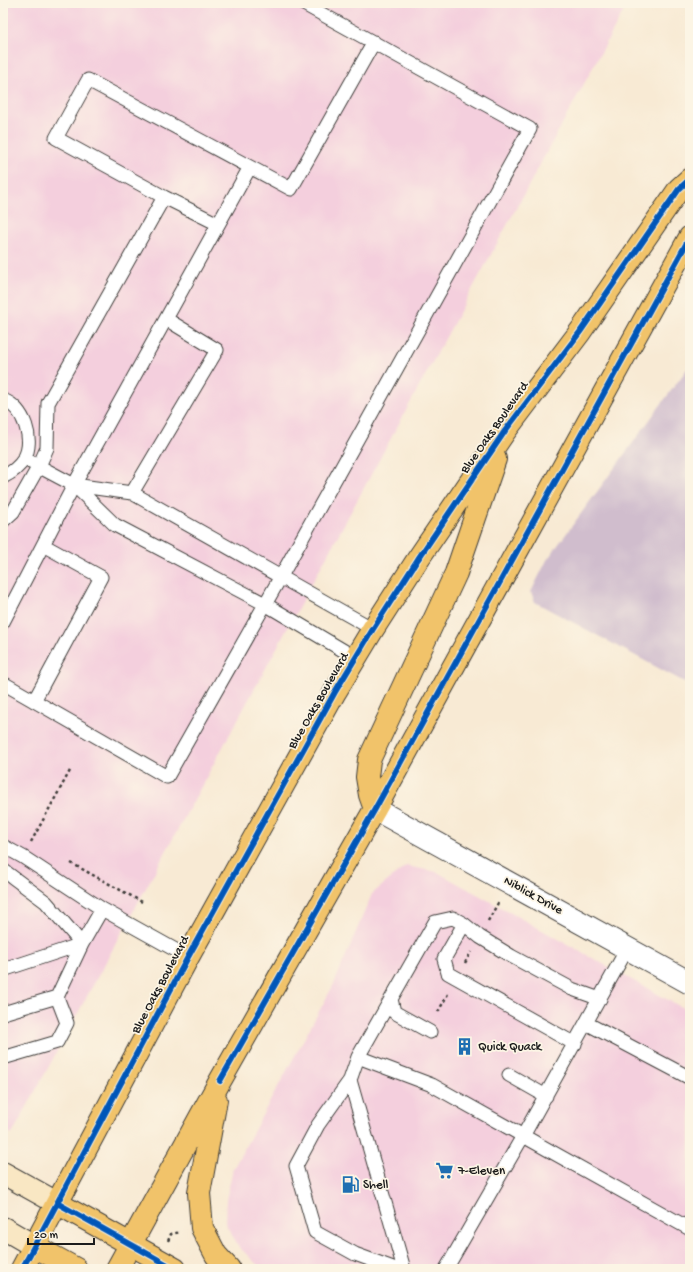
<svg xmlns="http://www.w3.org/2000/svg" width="693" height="1272" font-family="'Gochi Hand',sans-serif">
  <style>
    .built { fill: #f4cfdd }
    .industrial { fill: #d0bdcd }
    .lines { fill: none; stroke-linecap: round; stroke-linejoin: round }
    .lane-casing { stroke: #3d3b38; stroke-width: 15 }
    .street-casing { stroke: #3d3b38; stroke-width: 24 }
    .secondary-casing { stroke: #3d3b38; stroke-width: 24 }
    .primary-casing { stroke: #3d3b38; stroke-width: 24 }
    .path { stroke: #3d3b38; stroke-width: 2.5; stroke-dasharray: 3 3; stroke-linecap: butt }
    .lane { stroke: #fff; stroke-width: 13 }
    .street { stroke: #fff; stroke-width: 22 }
    .secondary { stroke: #f9e7c3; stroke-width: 22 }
    .primary { stroke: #f1c36a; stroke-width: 22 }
    .cycleway-casing { stroke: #fcf5e5; stroke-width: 8 }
    .cycleway { stroke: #0057b8; stroke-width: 6 }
    .labels { text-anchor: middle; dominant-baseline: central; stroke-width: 3.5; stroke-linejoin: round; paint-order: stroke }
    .street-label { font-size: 13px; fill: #1c1c1c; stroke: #fcf5e5 }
    .poi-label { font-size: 13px; fill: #1c1c1c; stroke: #fcf5e5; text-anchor: start }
  </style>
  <rect width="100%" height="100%" fill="#fcf5e5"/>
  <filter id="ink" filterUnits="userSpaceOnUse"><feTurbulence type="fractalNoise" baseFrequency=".025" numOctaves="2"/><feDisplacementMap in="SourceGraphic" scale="8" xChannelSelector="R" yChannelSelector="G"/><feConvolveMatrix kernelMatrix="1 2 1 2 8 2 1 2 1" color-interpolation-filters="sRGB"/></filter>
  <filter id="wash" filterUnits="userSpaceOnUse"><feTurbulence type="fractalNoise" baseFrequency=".012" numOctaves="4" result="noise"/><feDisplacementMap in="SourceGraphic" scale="16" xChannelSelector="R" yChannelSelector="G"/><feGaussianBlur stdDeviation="0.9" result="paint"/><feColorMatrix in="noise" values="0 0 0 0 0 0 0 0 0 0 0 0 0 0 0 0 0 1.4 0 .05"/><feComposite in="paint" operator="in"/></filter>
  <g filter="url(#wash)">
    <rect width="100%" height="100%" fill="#f8ead4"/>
    <path class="built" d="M3,3H628L12,1134L3,1129Z
      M406,866L437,872L690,1012V1269H262L239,1247L225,1223L226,1200L233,1169L334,984L372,894Z"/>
    <path class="industrial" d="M690,365V685L535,602L531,592L547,560Z"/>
  </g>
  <g filter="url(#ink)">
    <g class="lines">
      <defs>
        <path id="lane" d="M164,197L218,224
          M3,400C24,407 35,440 24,459C19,467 11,473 3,477
          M25,459L74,485L115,525L265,604L356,658
          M74,485L132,493L373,629
          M132,493L217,350L166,319
          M3,521L13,512L39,466L47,448L48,403L164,197L56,138L88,80L291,189L374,42
          M3,622L74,485L250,167
          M3,683L167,777L280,578L530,129L302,3
          M34,701L101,577L43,545
          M3,846L23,857L102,909L188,957
          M3,870L46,902L82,944L57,997L3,1013
          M464,924L444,959L448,973L575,1044
          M3,970L82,944L102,909
          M391,999L358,1057L350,1080L318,1125L296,1166L315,1232L355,1254L396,1269
          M586,1023L690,1078
          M430,1032L394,1012L391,999L435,922L453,918L464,924L480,937L511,956L572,989L600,999
          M358,1057L432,1085L690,1229
          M3,1058L57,1042L67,1023L57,997
          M509,1075L546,1096
          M350,1080L404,1269
          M446,1269L523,1136L627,949"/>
        <path id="street" d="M375,809L690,983"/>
        <path id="secondary" d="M3,1173L57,1203
          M3,1228L34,1246"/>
        <path id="primary" d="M375,809L370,795L367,777L369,760L456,573L495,459
          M216,1100L199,1193L202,1228L216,1255L229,1269
          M57,1203L175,1269
          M34,1246L76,1269
          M22,1269L188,957L335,692L373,629L418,559L505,431L580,332L679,189L690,179
          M117,1269L220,1081L375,809L690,237"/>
      </defs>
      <use href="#lane" class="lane-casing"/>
      <use href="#street" class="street-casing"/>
      <use href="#secondary" class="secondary-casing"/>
      <use href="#primary" class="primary-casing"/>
      <path class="path" d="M31,842L71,769
        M71,863L144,903
        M488,921L498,903
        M465,963L471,952
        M438,1012L448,994
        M168,1241L171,1234L181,1232"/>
      <use href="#lane" class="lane"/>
      <use href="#street" class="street"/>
      <use href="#secondary" class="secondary"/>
      <use href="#primary" class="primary"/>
      <defs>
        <path id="cycleway" d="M220,1081L375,809L690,237
          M57,1203L175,1269
          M22,1269L188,957L335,692L373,629L418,559L505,431L580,332L679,189L690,179"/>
      </defs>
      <use href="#cycleway" class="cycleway-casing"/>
      <use href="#cycleway" class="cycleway"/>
    </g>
  </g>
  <defs>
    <symbol id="building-bare" viewBox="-9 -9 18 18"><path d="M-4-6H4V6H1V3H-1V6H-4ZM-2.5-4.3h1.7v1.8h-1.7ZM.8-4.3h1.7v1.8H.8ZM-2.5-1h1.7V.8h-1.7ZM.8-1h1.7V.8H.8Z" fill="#1f6fb2" stroke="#fcf5e5" stroke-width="2.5" paint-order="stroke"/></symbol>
    <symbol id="supermarket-bare" viewBox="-9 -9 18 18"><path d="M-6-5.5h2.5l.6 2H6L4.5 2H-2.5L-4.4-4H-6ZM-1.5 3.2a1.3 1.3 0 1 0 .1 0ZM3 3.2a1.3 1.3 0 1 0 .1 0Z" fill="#1f6fb2" stroke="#fcf5e5" stroke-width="2.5" paint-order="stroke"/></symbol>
    <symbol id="fuel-bare" viewBox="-9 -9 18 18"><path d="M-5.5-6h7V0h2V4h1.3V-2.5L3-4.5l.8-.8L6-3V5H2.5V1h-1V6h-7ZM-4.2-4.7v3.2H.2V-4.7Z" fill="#1f6fb2" stroke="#fcf5e5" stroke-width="2.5" paint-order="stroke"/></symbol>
  </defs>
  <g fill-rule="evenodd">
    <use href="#building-bare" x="452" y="1034" width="25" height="25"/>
    <use href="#supermarket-bare" x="432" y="1158" width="25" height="25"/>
    <use href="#fuel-bare" x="338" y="1172" width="25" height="25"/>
  </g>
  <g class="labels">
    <g class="street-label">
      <text transform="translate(495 428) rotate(-55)">Blue Oaks Boulevard</text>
      <text transform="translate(319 701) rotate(-60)">Blue Oaks Boulevard</text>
      <text transform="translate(533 896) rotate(29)">Niblick Drive</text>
      <text transform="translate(161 985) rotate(-62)">Blue Oaks Boulevard</text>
    </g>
    <g class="poi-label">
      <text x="478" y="1047">Quick Quack</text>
      <text x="458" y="1171">7-Eleven</text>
      <text x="363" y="1185">Shell</text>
    </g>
  </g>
  <rect width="693" height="1272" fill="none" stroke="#fcf5e5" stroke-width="16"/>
  <path d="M28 1238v6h66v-6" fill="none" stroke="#1c1c1c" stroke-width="2"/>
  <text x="34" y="1238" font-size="12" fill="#1c1c1c" stroke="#fcf5e5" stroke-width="3" paint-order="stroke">20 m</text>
</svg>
